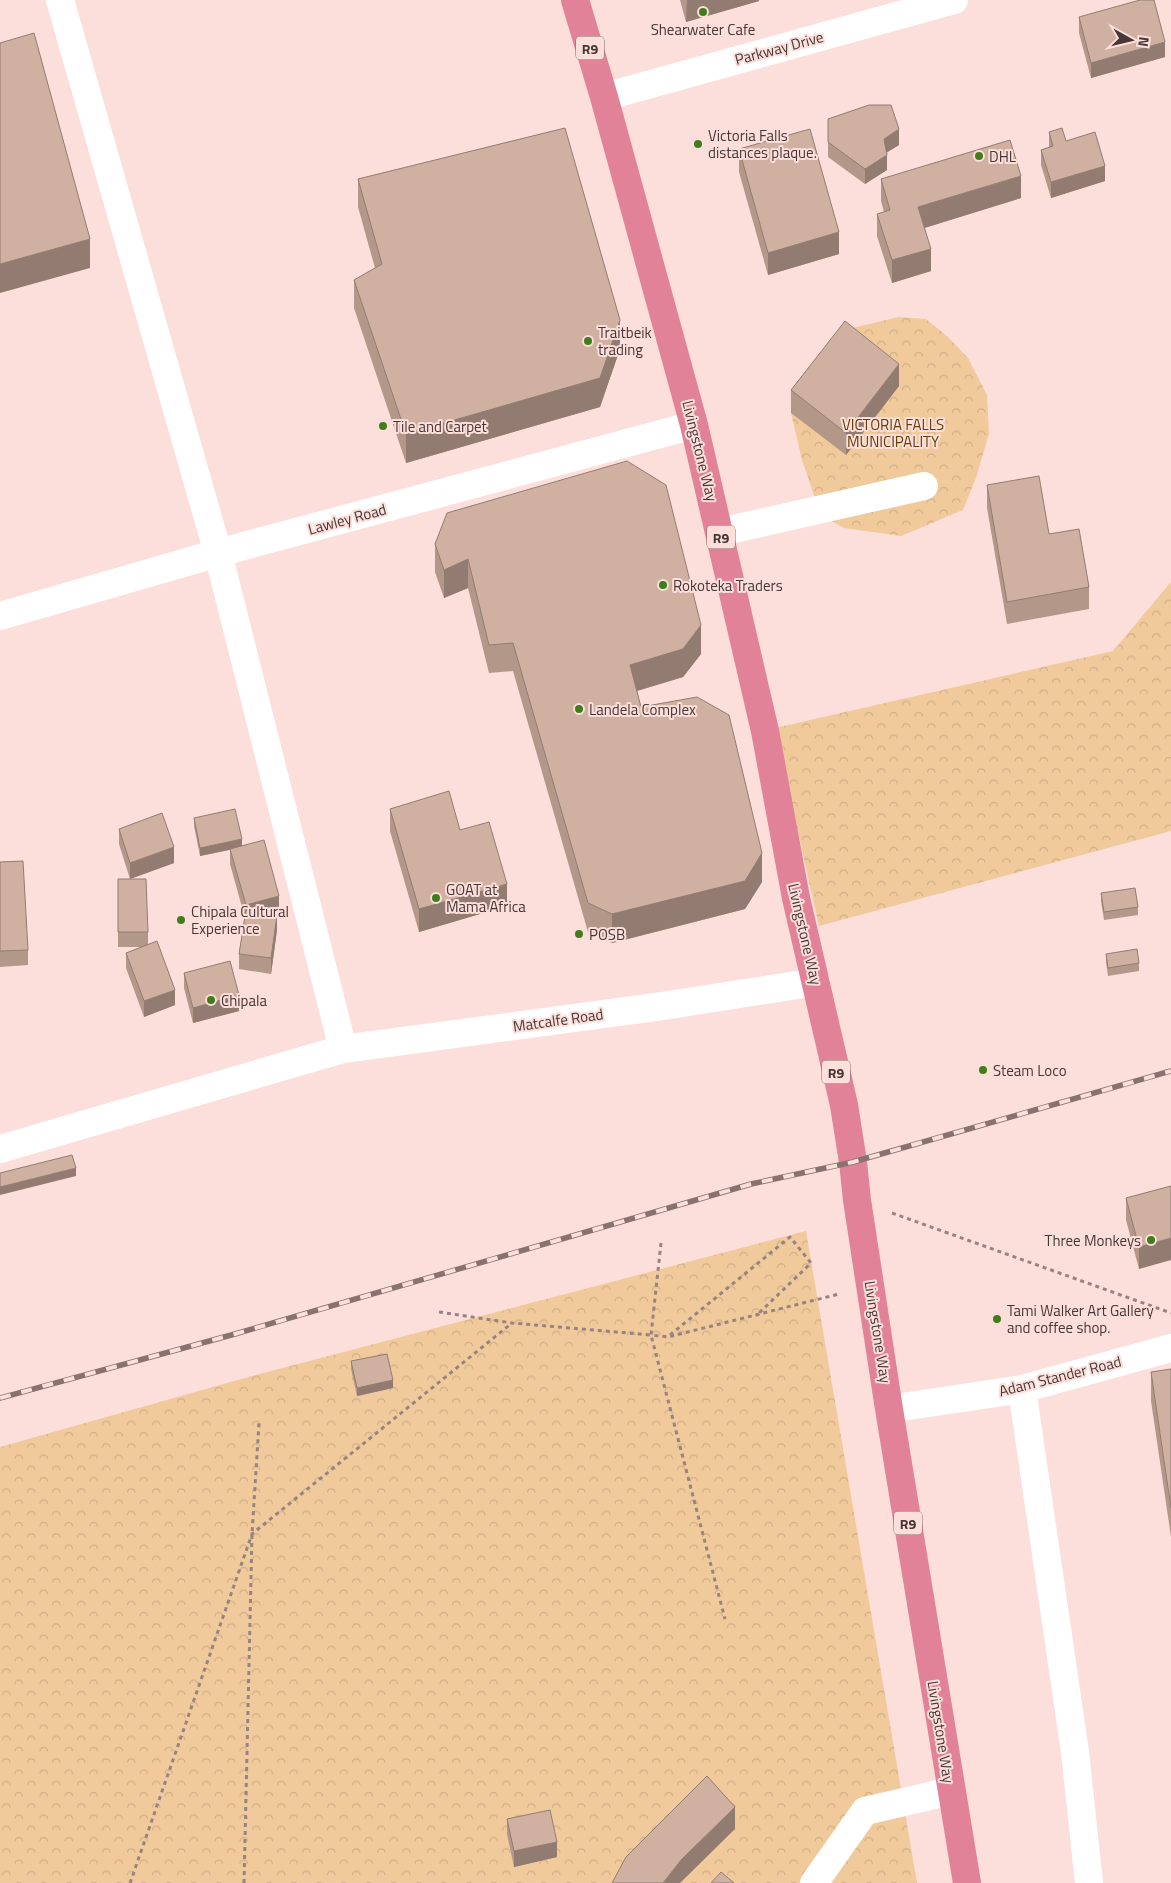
<svg xmlns="http://www.w3.org/2000/svg" width="1171" height="1883" font-family="'Titillium Web',sans-serif">
  <style>
    .park { fill: url(#park-crowns) }
    .lines { fill: none; stroke-linecap: round; stroke-linejoin: round }
    .path { stroke: #998381; stroke-width: 3; stroke-dasharray: 4 4; stroke-linecap: butt }
    .minor { stroke: #fff; stroke-width: 28 }
    .highway { stroke: #e18299; stroke-width: 28 }
    .rail-casing { stroke: #877270; stroke-width: 5.5 }
    .rail { stroke: #fcdeda; stroke-width: 4; stroke-dasharray: 11; stroke-linecap: butt }
    .wall { fill: #b3988a }
    .shaded-wall { fill: #927c71 }
    .building { fill: #d0b1a1; stroke: #927c71 }
    .poi-dot { fill: #407e1c; stroke: #fcdeda; stroke-width: 2 }
    .labels { text-anchor: middle; dominant-baseline: central; stroke-width: 4; stroke-linejoin: round; paint-order: stroke }
    .shield { fill: #fcdeda; stroke: #7d6a68; stroke-width: 1 }
    .shield-label { font-size: 14px; font-weight: bold; fill: #473837 }
    .poi-label { font-size: 15px; fill: #473837; stroke: #fcdeda; text-anchor: start }
    .street-label { font-size: 15px; fill: #473837; stroke: #fcdeda }
    .park-label { font-size: 15px; fill: #643f06; stroke: #fcdeda }
  </style>
  <defs>
    <pattern id="park-crowns" width="20" height="18" patternUnits="userSpaceOnUse" patternTransform="scale(1.25)"><rect width="20" height="18" fill="#f1ca9c"/><path d="M2 6a3 3 0 1 1 6 0M12 15a3 3 0 1 1 6 0" fill="none" stroke="#d0ae87"/></pattern>
  </defs>
  <rect width="100%" height="100%" fill="#fcdeda"/>
  <path class="park" d="M899,317L926,319L948,337L968,358L987,395L989,434L976,478L963,510L901,536L844,528L830,520L814,495L802,460L791,413L810,389L820,353L848,329Z
    M1171,582V831L819,926L775,728L1113,651Z
    M806,1231L917,1883H0V1447L252,1376Z"/>
  <g class="lines">
    <path class="path" d="M892,1213L1171,1313
      M661,1243L651,1335L668,1337L839,1294
      M439,1312L512,1323L651,1335L725,1619
      M670,1335L790,1237L811,1263L756,1316
      M130,1883L252,1534L512,1323
      M244,1883L252,1534L259,1423"/>
    <path class="minor" d="M60,0L218,553L343,1049
      M604,97L954,0
      M720,532L924,486
      M0,616L218,553L694,425
      M0,1149L343,1049L663,1006L816,982
      M1022,1389L1075,1752L1089,1883
      M889,1409L1022,1389L1171,1348
      M814,1883L865,1811L951,1791"/>
    <path class="highway" d="M575,0L604,97L694,425L765,731L796,898L844,1105L853,1162L857,1200L889,1409L967,1883"/>
    <defs>
      <path id="rail" d="M0,1398L235,1334L751,1184L853,1162L1171,1071"/>
    </defs>
    <use href="#rail" class="rail-casing"/>
    <use href="#rail" class="rail"/>
  </g>
  <path class="wall" d="M680,0H759V1L686,22Z
    M1079,17L1165,57L1091,78L1079,33Z
    M828,119L899,145L886,153L887,170L865,184L828,157Z
    M1049,132L1066,141L1105,181L1051,198L1041,165V150L1049,147Z
    M739,149L839,254L768,275L739,172Z
    M358,179L620,349L600,407L406,463L354,308V280L375,268L358,207Z
    M881,179L1021,198L924,228L931,271L892,283L877,236V214L884,212L881,201Z
    M899,386L846,455L791,413V390Z
    M987,485L1049,534L1089,587V609L1007,624L987,508Z
    M435,544L701,654L683,677L637,691L641,707L762,882L745,909L612,943L588,932L513,671L489,673L468,588L444,598L435,572Z
    M390,809L460,830L507,906L419,932L390,831Z
    M194,818L242,846L279,911L270,913L277,930L271,974L239,969V954L245,918L230,864V850L200,856L194,826Z
    M119,829L174,863L130,879L119,844Z
    M0,862L28,950V965L0,967Z
    M118,879L148,932V944L175,1005L144,1017L126,968V953L141,947H118Z
    M1101,893L1138,907V915L1104,920L1101,901Z
    M1106,954L1139,963V971L1108,976L1106,962Z
    M184,973L239,1011L193,1023L184,988Z
    M1171,1186L1139,1269L1126,1220V1198Z
    M351,1361L393,1388L357,1396L351,1369Z
    M1171,1369V1537L1151,1401V1372Z
    M507,1819L557,1857L514,1867L507,1834Z"/>
  <path class="shaded-wall" d="M687,0H759V1L686,22Z
    M1165,42V57L1091,78V63Z
    M899,129V145L884,154V139Z
    M887,155V170L865,184V169Z
    M1105,166V181L1051,198V182Z
    M1021,176V198L918,230V207Z
    M839,232V254L768,275V253Z
    M90,239V268L0,293V264Z
    M931,249V271L892,283V260Z
    M620,320V349L600,407L406,463V434Z
    M899,364V386L846,455V433Z
    M468,559V588L444,598V570Z
    M701,625V654L683,677L630,693V665Z
    M242,839V847L200,856V848Z
    M174,847V863L130,879V863Z
    M762,853V882L745,909L612,943V914Z
    M507,884V906L419,932V909Z
    M279,896V911L246,920V905Z
    M277,915V930L271,974V958Z
    M175,990V1005L144,1017V1001Z
    M239,995V1011L193,1023V1008Z
    M76,1168V1176L0,1195V1187Z
    M1171,1238V1260L1139,1269V1247Z
    M393,1380V1388L357,1396V1388Z
    M735,1807V1829L680,1883H663L681,1860Z
    M557,1842V1857L514,1867V1851Z"/>
  <path class="building" d="M1140,0H1154L1165,42L1091,63L1079,17Z
    M34,33L90,239L0,264V43Z
    M869,105H891L899,129L884,139L887,155L865,169L828,142V119Z
    M565,128L620,320L600,378L406,434L354,280L382,264L358,179Z
    M1062,128L1066,141L1095,132L1105,166L1051,182L1041,150L1053,146L1049,132Z
    M810,129L839,232L768,253L739,149Z
    M1010,140L1021,176L918,207L931,249L892,260L877,214L890,210L881,179Z
    M845,321L899,364L846,433L791,390Z
    M627,461L666,485L701,625L683,649L630,665L641,707L697,697L729,715L762,853L745,881L612,914L588,903L513,643L489,645L468,559L444,570L435,544L447,513Z
    M1039,476L1049,534L1079,529L1089,587L1007,602L987,485Z
    M449,791L460,830L489,822L507,884L419,909L390,809Z
    M235,809L242,839L200,848L194,818Z
    M162,813L174,847L130,863L119,829Z
    M264,840L279,896L246,905L230,849Z
    M23,861L28,950L0,951V862Z
    M118,879H146L148,932H118Z
    M1135,888L1138,907L1104,912L1101,893Z
    M246,910L277,915L271,958L239,954Z
    M157,941L175,990L144,1001L126,953Z
    M1137,949L1139,963L1108,968L1106,954Z
    M230,961L239,995L193,1008L184,973Z
    M72,1155L76,1168L0,1187V1173Z
    M1171,1186V1238L1139,1247L1126,1198Z
    M387,1354L393,1380L357,1388L351,1361Z
    M1171,1369V1508L1151,1372Z
    M707,1776L735,1807L681,1860L663,1883H612L626,1857Z
    M550,1810L557,1842L514,1851L507,1819Z
    M721,1872L734,1883H711Z"/>
  <g class="poi-dot">
    <circle cx="703" cy="12" r="5"/>
    <circle cx="698" cy="144" r="5"/>
    <circle cx="979" cy="156" r="5"/>
    <circle cx="588" cy="341" r="5"/>
    <circle cx="383" cy="426" r="5"/>
    <circle cx="663" cy="585" r="5"/>
    <circle cx="579" cy="709" r="5"/>
    <circle cx="436" cy="898" r="5"/>
    <circle cx="181" cy="920" r="5"/>
    <circle cx="579" cy="934" r="5"/>
    <circle cx="211" cy="1000" r="5"/>
    <circle cx="983" cy="1070" r="5"/>
    <circle cx="1151" cy="1240" r="5"/>
    <circle cx="997" cy="1319" r="5"/>
  </g>
  <g class="labels">
    <g class="shield">
      <rect x="576" y="36.5" width="28" height="23" rx="4"/>
      <rect x="707" y="525.5" width="28" height="23" rx="4"/>
      <rect x="822" y="1060.5" width="28" height="23" rx="4"/>
      <rect x="894" y="1511.5" width="28" height="23" rx="4"/>
    </g>
    <g class="shield-label">
      <text x="590" y="48">R9</text>
      <text x="721" y="537">R9</text>
      <text x="836" y="1072">R9</text>
      <text x="908" y="1523">R9</text>
    </g>
    <g class="poi-label">
      <text x="703" y="29" text-anchor="middle">Shearwater Cafe</text>
      <text x="708" y="135">Victoria Falls<tspan x="708" dy="17">distances plaque.</tspan></text>
      <text x="989" y="156">DHL</text>
      <text x="598" y="332">Traitbeik<tspan x="598" dy="17">trading</tspan></text>
      <text x="393" y="426">Tile and Carpet</text>
      <text x="673" y="585">Rokoteka Traders</text>
      <text x="589" y="709">Landela Complex</text>
      <text x="446" y="889">GOAT at<tspan x="446" dy="17">Mama Africa</tspan></text>
      <text x="191" y="911">Chipala Cultural<tspan x="191" dy="17">Experience</tspan></text>
      <text x="589" y="934">POSB</text>
      <text x="221" y="1000">Chipala</text>
      <text x="993" y="1070">Steam Loco</text>
      <text x="1141" y="1240" text-anchor="end">Three Monkeys</text>
      <text x="1007" y="1310">Tami Walker Art Gallery<tspan x="1007" dy="17">and coffee shop.</tspan></text>
    </g>
    <g class="street-label">
      <text transform="translate(779 48) rotate(-15)">Parkway Drive</text>
      <text transform="translate(700 451) rotate(76)">Livingstone Way</text>
      <text transform="translate(347 519) rotate(-15)">Lawley Road</text>
      <text transform="translate(805 934) rotate(77)">Livingstone Way</text>
      <text transform="translate(558 1020) rotate(-8)">Matcalfe Road</text>
      <text transform="translate(878 1332) rotate(81)">Livingstone Way</text>
      <text transform="translate(1060 1376) rotate(-14)">Adam Stander Road</text>
      <text transform="translate(941 1732) rotate(81)">Livingstone Way</text>
    </g>
    <g class="park-label">
      <text x="893" y="424">VICTORIA FALLS<tspan x="893" dy="17">MUNICIPALITY</tspan></text>
    </g>
  </g>
  <g transform="translate(1131 40) rotate(98)" stroke="#fcdeda" stroke-width="4" paint-order="stroke">
  <path d="M0-4L9 19L0 12L-9 19Z" fill="#473837"/>
  <text y="-8" font-size="14" font-weight="bold" text-anchor="middle" fill="#473837">N</text>
  </g>
</svg>
